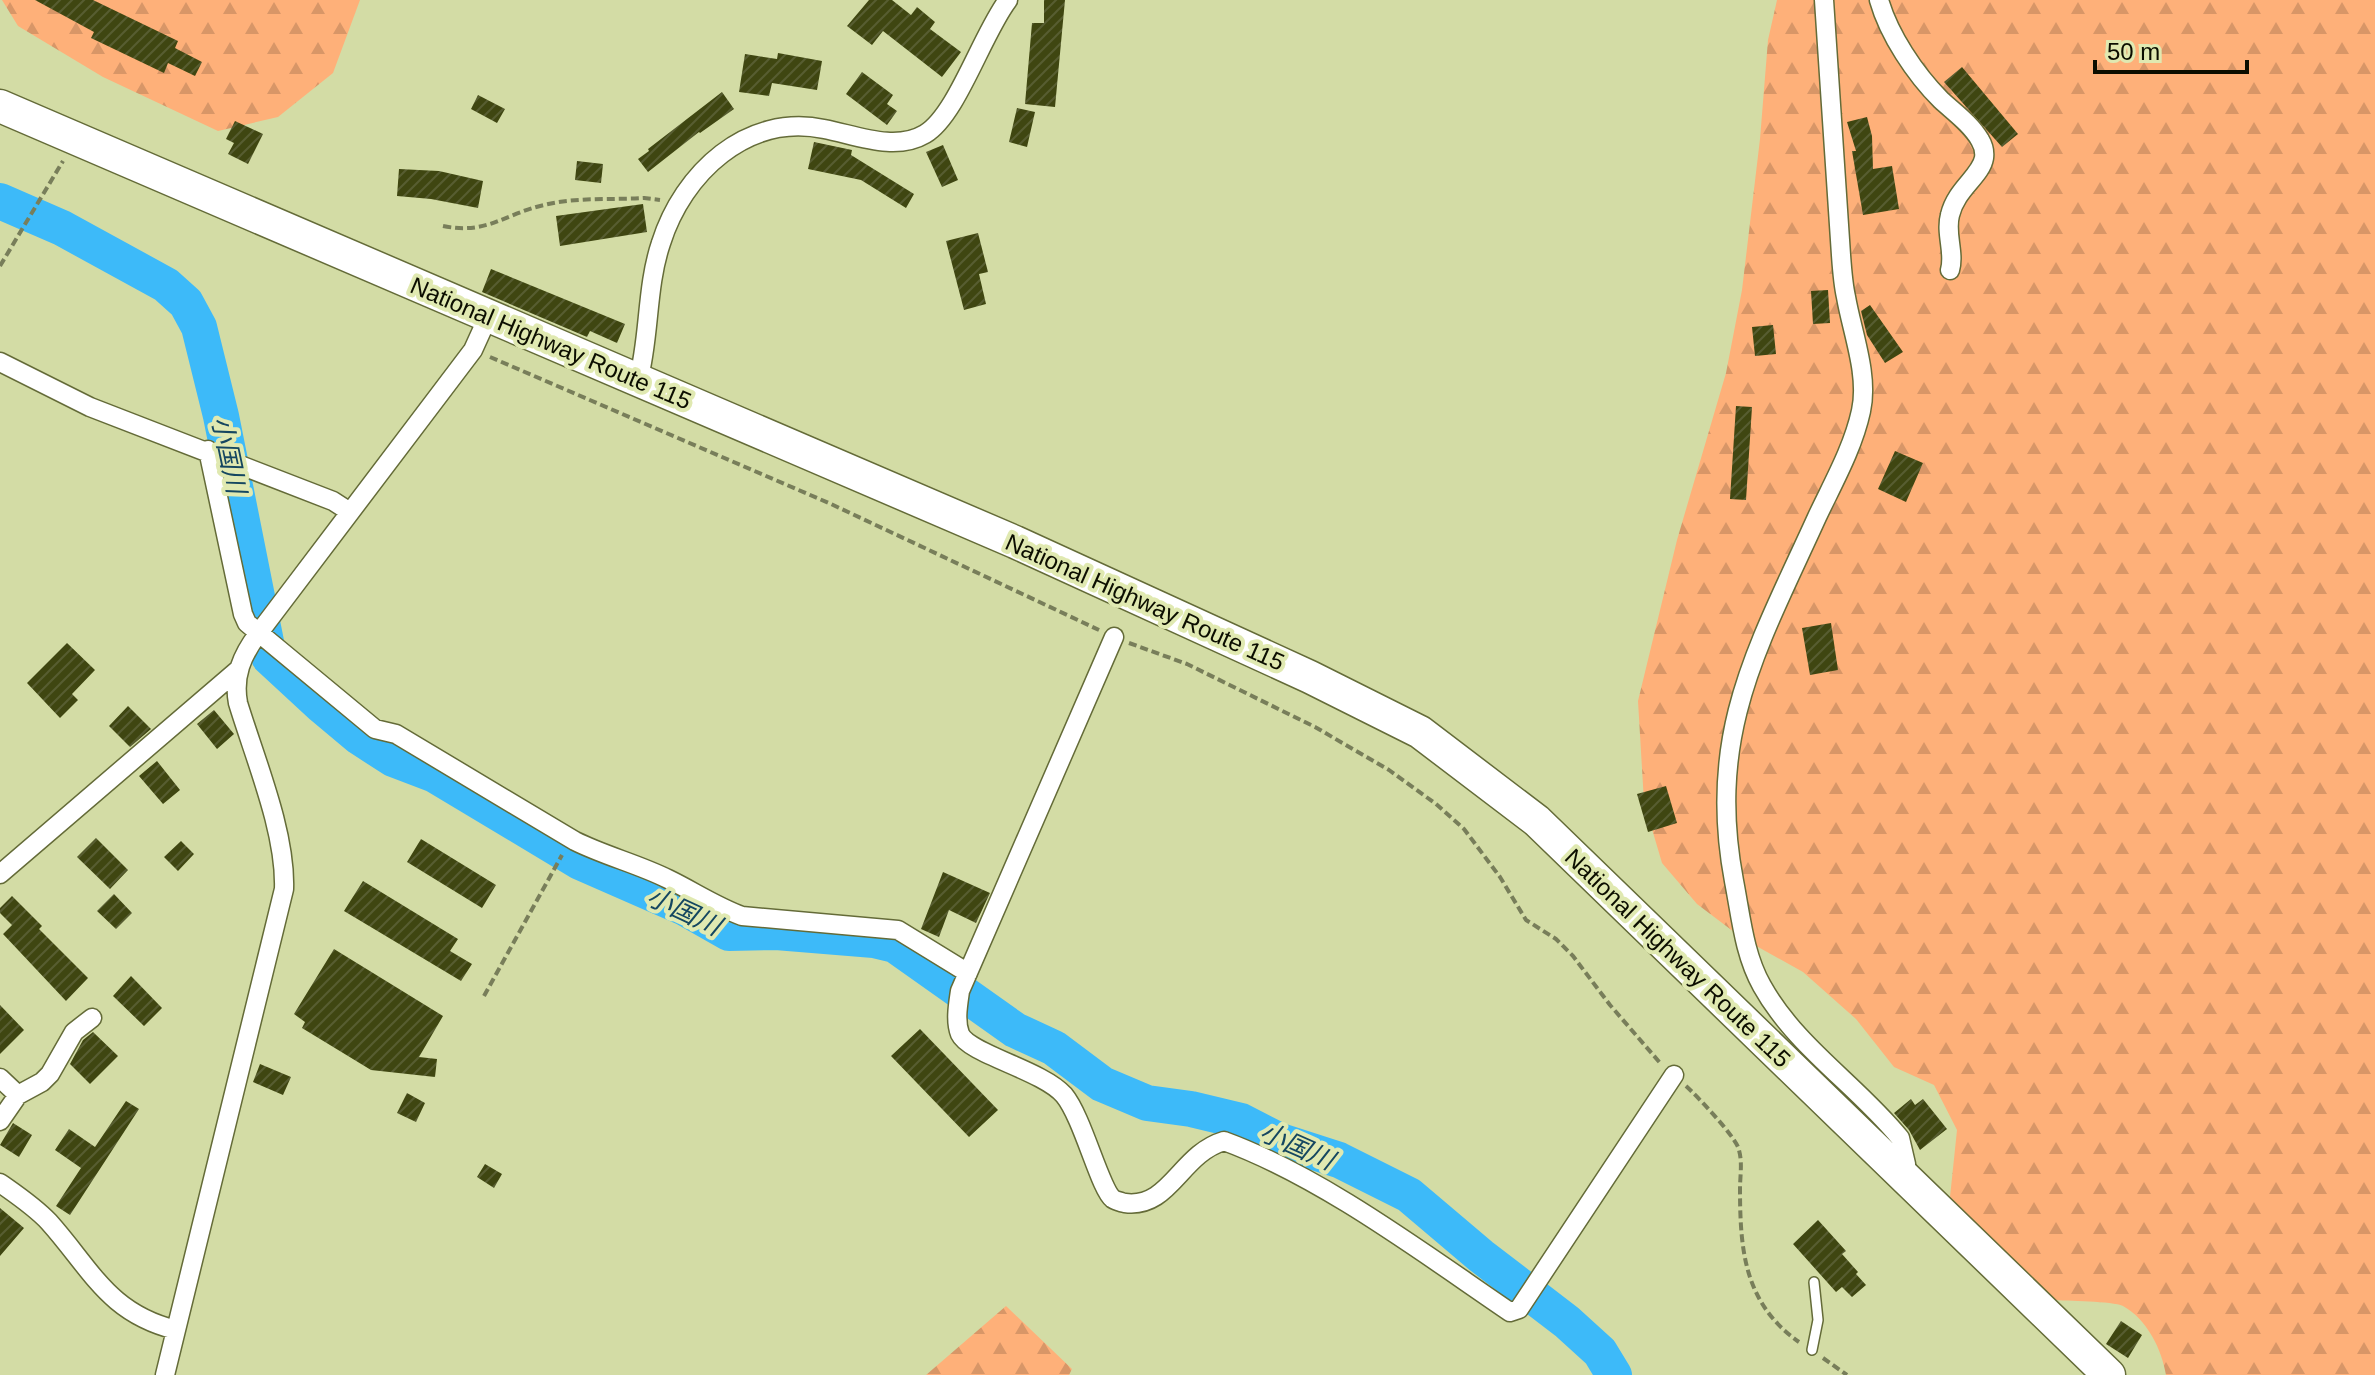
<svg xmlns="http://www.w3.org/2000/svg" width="2375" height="1375" font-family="Arial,'Noto Sans JP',sans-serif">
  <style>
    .forest { fill: url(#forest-firs) }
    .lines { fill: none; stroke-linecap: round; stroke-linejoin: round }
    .river { stroke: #3dbaf9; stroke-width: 36 }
    .building { fill: url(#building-hatch) }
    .lane-casing { stroke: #646b38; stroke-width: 12 }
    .street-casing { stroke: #646b38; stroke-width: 21 }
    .highway-casing { stroke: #646b38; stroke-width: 35 }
    .path { stroke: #787e5a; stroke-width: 4; stroke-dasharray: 8 4; stroke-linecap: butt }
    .lane { stroke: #fff; stroke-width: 9 }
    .street { stroke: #fff; stroke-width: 18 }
    .highway { stroke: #fff; stroke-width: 32 }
    .labels { text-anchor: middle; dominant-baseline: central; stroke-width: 8; stroke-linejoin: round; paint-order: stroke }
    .street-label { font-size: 24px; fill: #0c0e00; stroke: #e0e9b1 }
    .water-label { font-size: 26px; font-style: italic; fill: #154760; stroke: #e0e9b1 }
  </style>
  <defs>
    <pattern id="forest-firs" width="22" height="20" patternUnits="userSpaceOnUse" patternTransform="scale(2)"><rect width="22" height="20" fill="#feb079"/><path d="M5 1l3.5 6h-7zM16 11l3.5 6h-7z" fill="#d89667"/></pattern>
    <pattern id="building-hatch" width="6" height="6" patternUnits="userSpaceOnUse" patternTransform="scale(2)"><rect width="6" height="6" fill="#3f4611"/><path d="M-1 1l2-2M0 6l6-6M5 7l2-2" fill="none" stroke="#575d31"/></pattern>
  </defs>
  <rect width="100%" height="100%" fill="#d3dca5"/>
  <path class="forest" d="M2,0H360L333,73L278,117L218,131L103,77L18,26Z
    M1777,0H2375V1375H2166C2162,1350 2147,1319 2123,1306C2112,1301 2067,1301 2052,1300L1950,1197L1957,1130L1934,1085L1894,1067L1856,1019L1803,972L1742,938L1697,904L1662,863L1644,802L1638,701L1677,540L1726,373L1742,290L1760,139L1768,40Z
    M1006,1306L1072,1369L1069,1375H926Z"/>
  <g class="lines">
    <path class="river" d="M0,201L62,228L166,285L186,303L199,327L221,416L269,657L322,706L359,737L393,759L435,775L580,862L685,908L729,933L776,932L874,940L895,945L1015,1030L1054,1048L1102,1084L1147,1103L1191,1109L1241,1121L1280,1141L1339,1160L1409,1195L1481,1256L1567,1322L1600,1352L1614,1375"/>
  </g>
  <path class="building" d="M35,0H93L178,41L175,48L202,62L195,76L168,63L164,73L91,38L94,32Z
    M869,0H892L911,15L917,7L935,22L930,29L961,52L942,77L883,31L872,45L847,26Z
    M1044,0H1065L1055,107L1025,104L1032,23H1044Z
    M778,53L822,61L817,90L772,83L769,96L739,92L745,54L777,59Z
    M1962,67L2018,134L2002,147L1944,82Z
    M862,72L893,95L887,104L897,111L887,125L846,94Z
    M722,92L734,109L700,133L699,132L648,172L638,159L649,151L648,149Z
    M478,95L505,109L497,123L471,109Z
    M1017,108L1035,112L1027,147L1009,142Z
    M1867,117L1872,136L1873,169L1892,166L1899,209L1863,215L1852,151H1856L1847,122Z
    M235,121L263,134L248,164L228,154L234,143L226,139Z
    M814,142L852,150L851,155L914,194L906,208L861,180L808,169Z
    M943,145L958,180L942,187L926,152Z
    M577,161L603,164L601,183L575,180Z
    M399,169L439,171L483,181L478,208L431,199L397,196Z
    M643,204L647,232L560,246L556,216Z
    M978,233L988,272L979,274L986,304L964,310L946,241Z
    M491,269L625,324L617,343L590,331L587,337L482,292Z
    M1828,290L1830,323L1813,324L1811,291Z
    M1870,305L1903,352L1885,363L1867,335L1861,311Z
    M1773,325L1776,354L1755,356L1752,327Z
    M1736,406L1752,407L1746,500L1730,499Z
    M1895,451L1923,463L1906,502L1878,489Z
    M1831,623L1838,670L1810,675L1802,628Z
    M67,643L95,670L72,694L78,700L60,718L27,683Z
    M128,706L151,729L130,747L109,726Z
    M214,710L234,734L217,749L197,724Z
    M157,761L180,790L163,804L139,776Z
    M1666,786L1677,823L1648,832L1637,794Z
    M96,838L128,870L110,889L77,857Z
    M421,839L496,885L482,908L407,862Z
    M181,841L194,854L178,871L164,857Z
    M943,872L990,893L976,923L949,910L939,937L921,929Z
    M363,881L458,939L450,951L472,964L461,981L344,911Z
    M114,894L132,913L116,929L97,911Z
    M12,896L42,926L39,929L88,978L66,1001L3,934L12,925L0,913V908Z
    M334,949L443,1016L419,1057L437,1059L435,1077L371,1070L302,1028L305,1022L294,1014Z
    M131,976L162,1008L144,1026L113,996Z
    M0,1005L24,1030L0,1054Z
    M920,1029L998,1110L969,1137L891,1056Z
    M93,1032L118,1056L90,1084L70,1064L83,1040Z
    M260,1064L291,1077L283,1095L253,1082Z
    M407,1093L425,1103L416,1122L397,1113Z
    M1911,1099L1915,1105L1923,1099L1947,1129L1920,1150L1909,1130L1894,1113Z
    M126,1101L139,1109L70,1215L56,1206L81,1168L55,1150L69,1129L95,1147Z
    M13,1123L32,1135L19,1157L0,1145Z
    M485,1164L502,1174L494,1188L477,1177Z
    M0,1208L24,1228L0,1256Z
    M1818,1220L1846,1251L1842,1254L1858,1272L1856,1274L1866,1285L1852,1297L1842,1287L1836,1292L1793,1244Z
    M2121,1321L2142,1335L2128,1358L2106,1344Z"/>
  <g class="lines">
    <defs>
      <path id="lane" d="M1812,1350L1818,1320L1814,1282"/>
      <path id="street" d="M1824,0L1841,255C1842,269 1843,284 1846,297C1852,332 1869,375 1861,411C1853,448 1833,483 1817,517C1758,647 1706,733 1734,881C1741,917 1744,954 1762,986C1796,1047 1857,1085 1900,1138L1906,1164V1178
        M1879,0C1889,35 1915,74 1941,100C1954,112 1971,124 1980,140C1983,145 1985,151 1984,158C1981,176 1956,189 1950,215C1945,233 1955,253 1950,270
        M0,362L90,407L333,501L350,512
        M638,381C650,337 646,287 661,243C683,173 747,113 824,129C856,135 895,152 925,134C957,115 982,34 1008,0
        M208,450L243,614L247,623L375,729L396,734L575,841C605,856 638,864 668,879C693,891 715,906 742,916L898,930L968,973
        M1114,637L960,991C958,1005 955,1021 960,1034C969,1054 1042,1070 1064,1095C1083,1118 1100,1189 1113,1199C1114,1200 1124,1203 1125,1203C1170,1209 1180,1154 1224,1141C1322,1177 1423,1253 1510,1312L1519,1309L1674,1075
        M0,874L239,669
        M0,1078L18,1095
        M0,1121L18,1095L42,1082L50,1074L74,1032L92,1018
        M0,1183C17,1195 35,1207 49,1222C92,1270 108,1313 176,1330
        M165,1375L284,889C286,832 255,759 238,703C233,676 242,655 258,634L473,350L488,317"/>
      <path id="highway" d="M0,106L1015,542L1310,677L1420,732L1537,821L2109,1375"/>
    </defs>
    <use href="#lane" class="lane-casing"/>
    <use href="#street" class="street-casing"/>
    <use href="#highway" class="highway-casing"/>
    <path class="path" d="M443,226C487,235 504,214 544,205C576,197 612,200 644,198L660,200
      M0,266L63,161
      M490,357L831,504L1099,630
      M1129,643L1187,664L1315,727L1389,770L1436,804L1464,829L1500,877L1526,920L1556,939L1573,956L1610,1005L1661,1064
      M484,996L562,855
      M1686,1086C1698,1097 1732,1133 1738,1147C1743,1161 1740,1175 1740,1189C1740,1252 1745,1304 1799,1342
      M1823,1358L1847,1375"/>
    <use href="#lane" class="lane"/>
    <use href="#street" class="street"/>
    <use href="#highway" class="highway"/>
  </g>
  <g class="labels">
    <g class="street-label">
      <text transform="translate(551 343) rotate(23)">National Highway Route 115</text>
      <text transform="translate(1145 602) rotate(24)">National Highway Route 115</text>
      <text transform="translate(1678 958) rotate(44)">National Highway Route 115</text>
    </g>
    <g class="water-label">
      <text transform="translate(229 455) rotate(78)">小国川</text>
      <text transform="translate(684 911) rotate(25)">小国川</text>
      <text transform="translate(1297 1146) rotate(24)">小国川</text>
    </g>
  </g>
  <path d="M2095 60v12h152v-12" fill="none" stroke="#0c0e00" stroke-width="4"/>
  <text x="2107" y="60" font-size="24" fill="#0c0e00" stroke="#e0e9b1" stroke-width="6" paint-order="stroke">50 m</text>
</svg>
